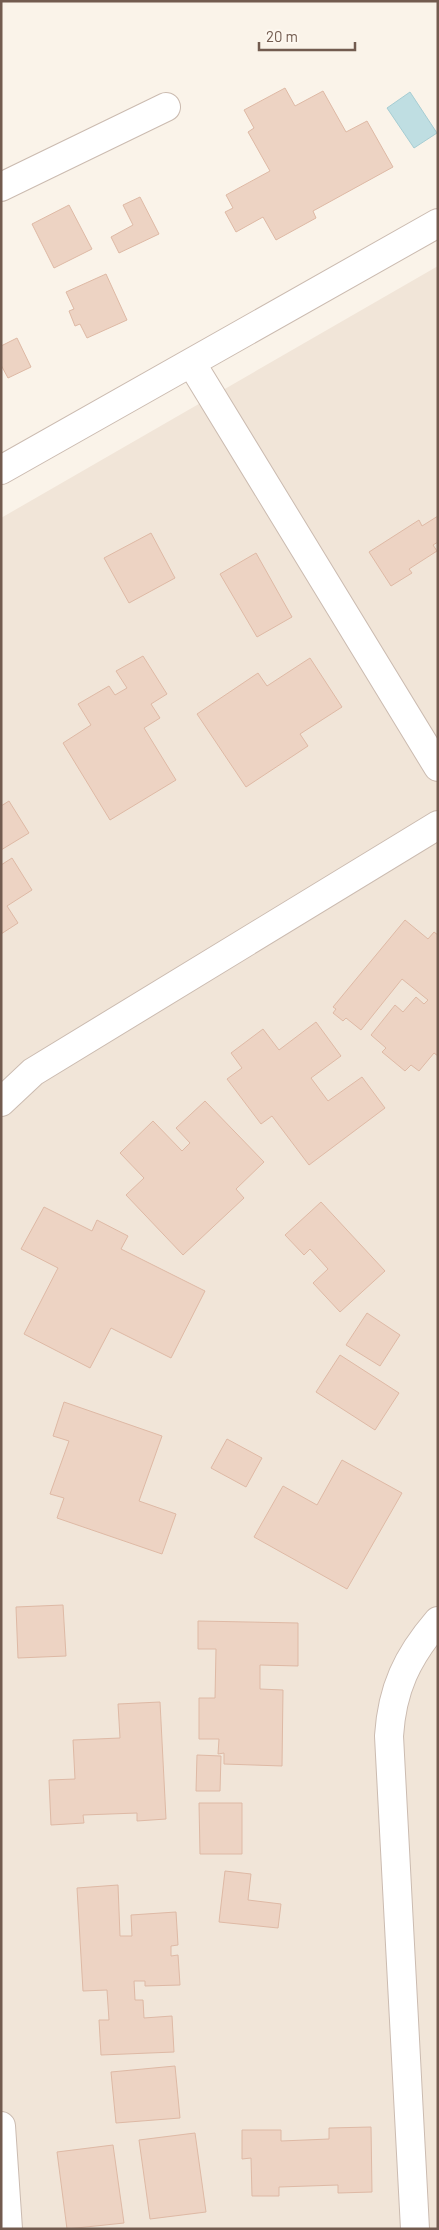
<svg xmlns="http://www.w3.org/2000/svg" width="439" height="2230" font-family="Barlow,sans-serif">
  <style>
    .residential { fill: #f1e5d8 }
    .water { fill: #bfdee2; stroke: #a6cdd3 }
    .building { fill: #edd3c3; stroke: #deb9a5 }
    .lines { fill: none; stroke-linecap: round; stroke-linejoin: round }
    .minor-casing { stroke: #cbbbb0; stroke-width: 30 }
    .minor { stroke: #fff; stroke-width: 28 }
  </style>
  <rect width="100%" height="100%" fill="#faf3e9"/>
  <path class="residential" d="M438,266V2229H1V518Z"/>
  <path class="water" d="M410,92L437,133L414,148L387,108Z"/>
  <path class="building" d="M285,88L295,106L323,91L346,132L367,121L393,167L313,211L316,218L276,240L263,217L236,232L225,212L233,208L226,195L270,171L248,132L254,128L244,110Z
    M140,197L159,234L119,253L111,237L133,225L123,205Z
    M69,205L92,249L54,268L32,224Z
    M106,274L127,320L87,338L80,324L75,326L69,311L74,309L66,292Z
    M17,338L31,367L8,378L1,365V346Z
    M438,516V542L433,545L437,551L409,569L412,573L391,586L369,552L419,520L422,526Z
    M151,533L175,578L129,603L104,558Z
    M256,553L292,617L257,637L220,574Z
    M143,656L167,694L151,704L160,718L144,728L176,780L110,820L63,743L91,725L78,704L109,686L115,695L127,688L116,671Z
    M310,658L342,707L300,734L308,746L246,787L197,714L258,673L267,686Z
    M9,801L29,833L1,850V806Z
    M12,858L32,890L7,906L18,923L1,934V865Z
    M405,920L428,939L434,932L438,935V1056L434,1053L419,1071L411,1065L405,1071L382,1052L386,1048L371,1035L395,1005L403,1012L416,997L424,1004L428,1000L402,979L361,1030L346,1018L343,1021L333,1013L336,1009L333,1007Z
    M316,1022L341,1056L311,1078L328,1101L362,1077L385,1108L309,1165L272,1116L261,1124L227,1079L242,1068L231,1053L263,1029L279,1050Z
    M205,1101L264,1162L236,1189L244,1198L183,1255L126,1195L144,1178L120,1153L153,1121L182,1151L190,1143L176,1128Z
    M321,1202L385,1271L340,1312L313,1283L328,1269L310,1249L304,1255L285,1235Z
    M44,1207L92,1231L97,1220L128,1236L121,1249L205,1291L171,1358L111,1328L90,1368L24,1334L58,1268L21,1249Z
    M367,1313L400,1335L380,1366L346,1345Z
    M340,1355L399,1393L375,1430L316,1392Z
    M64,1402L162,1436L139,1501L176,1514L162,1554L57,1518L64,1498L50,1494L69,1441L53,1436Z
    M227,1439L262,1458L246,1487L211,1468Z
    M342,1460L402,1493L347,1589L254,1537L283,1486L317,1505Z
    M63,1605L66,1656L18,1658L16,1607Z
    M198,1621L298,1623V1666L260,1665V1689L283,1690L282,1766L224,1764V1753L218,1754L219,1739H199V1698H215L216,1649H198Z
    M160,1702L166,1819L137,1821V1813L83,1815L84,1823L51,1825L49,1780L75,1779L73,1740L120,1738L118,1704Z
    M197,1755L221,1756L220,1791H196Z
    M199,1803H242V1854H200Z
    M225,1871L251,1874L248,1900L281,1904L278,1928L219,1922Z
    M118,1885L120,1936H132L131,1915L176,1912L178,1945L171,1946V1956L178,1955L180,1985L145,1986V1981H134L135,2000H143L144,2018L172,2016L174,2052L101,2055L99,2020H109L107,1990L83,1991L77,1888Z
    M175,2066L180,2118L116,2123L111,2072Z
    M371,2127L372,2192L338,2193V2185L279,2187V2196H252L251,2158L242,2159V2130H281V2141L329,2139V2128Z
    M195,2133L206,2212L150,2219L139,2140Z
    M113,2145L124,2223L67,2229L57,2152Z"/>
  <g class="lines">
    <defs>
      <path id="minor" d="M1,187L166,107
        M192,364L438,767
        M1,470L438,223
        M1,1102L33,1072L438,825
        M1,2126L8,2229
        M415,2229L389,1736C392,1689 407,1657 438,1621"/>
    </defs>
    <use href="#minor" class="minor-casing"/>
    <use href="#minor" class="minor"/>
  </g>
  <rect width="439" height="2230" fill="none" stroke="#725b4f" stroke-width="5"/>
  <path d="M259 42v8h96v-8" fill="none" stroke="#725b4f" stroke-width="2.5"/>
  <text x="266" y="42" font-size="15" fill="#725b4f" stroke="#fdf7ef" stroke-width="4" paint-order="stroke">20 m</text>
</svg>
